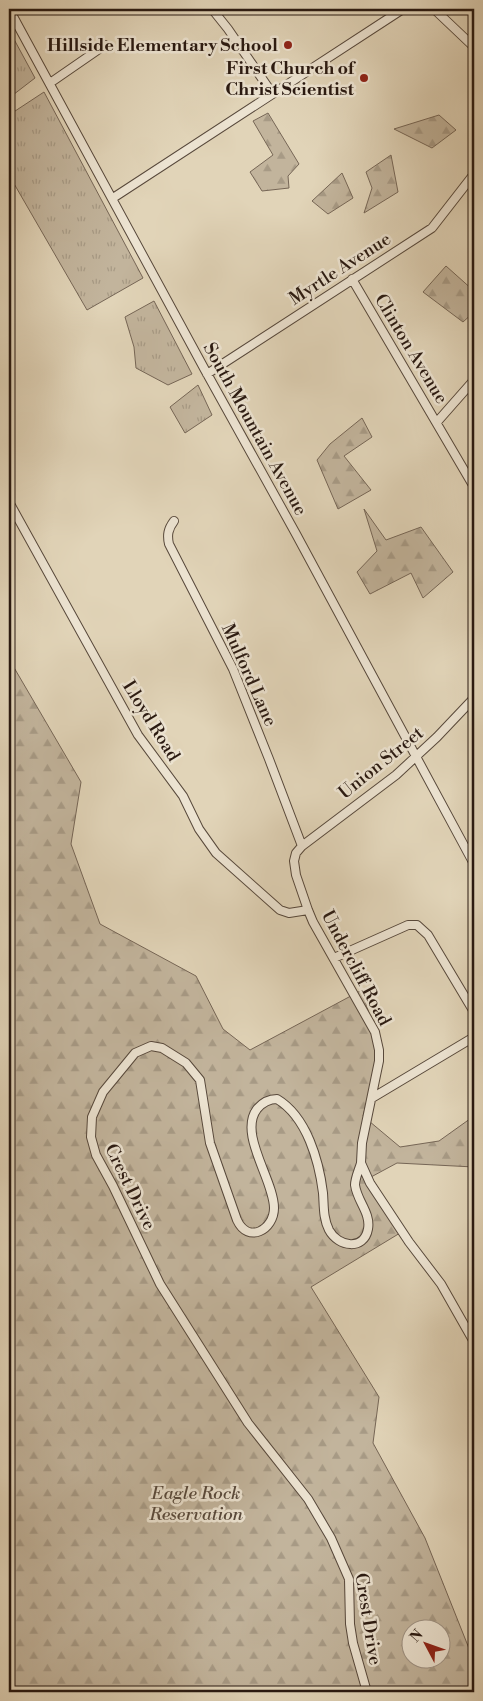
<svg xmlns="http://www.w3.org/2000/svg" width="483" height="1701" font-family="'Libre Bodoni',serif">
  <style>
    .grass { fill: url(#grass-tufts); stroke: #766656 }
    .forest { fill: url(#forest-firs); stroke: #766656; fill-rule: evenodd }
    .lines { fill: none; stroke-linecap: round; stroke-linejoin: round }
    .minor-casing { stroke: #57483b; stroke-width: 10 }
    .minor { stroke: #ece3d1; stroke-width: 8 }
    .poi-dot { fill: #8f2418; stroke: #ece3d1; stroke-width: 2 }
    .labels { text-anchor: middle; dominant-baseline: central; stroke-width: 5; stroke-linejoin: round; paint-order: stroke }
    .poi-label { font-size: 18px; font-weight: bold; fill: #291911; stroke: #ece3d1; text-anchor: end }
    .street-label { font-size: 18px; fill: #291911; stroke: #ece3d1 }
    .park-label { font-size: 18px; font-style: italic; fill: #57483b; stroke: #ece3d1 }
  </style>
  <defs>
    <pattern id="grass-tufts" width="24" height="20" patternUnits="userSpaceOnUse" patternTransform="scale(1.25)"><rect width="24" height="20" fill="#c2b49c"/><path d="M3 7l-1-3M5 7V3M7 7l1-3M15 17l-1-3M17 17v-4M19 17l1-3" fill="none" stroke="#a79a85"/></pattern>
    <pattern id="forest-firs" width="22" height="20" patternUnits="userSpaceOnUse" patternTransform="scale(1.25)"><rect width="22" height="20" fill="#c2b49c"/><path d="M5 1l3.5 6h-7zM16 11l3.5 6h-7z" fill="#a79a85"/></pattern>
  </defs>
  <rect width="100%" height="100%" fill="#e1d4b8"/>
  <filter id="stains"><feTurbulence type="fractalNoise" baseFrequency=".004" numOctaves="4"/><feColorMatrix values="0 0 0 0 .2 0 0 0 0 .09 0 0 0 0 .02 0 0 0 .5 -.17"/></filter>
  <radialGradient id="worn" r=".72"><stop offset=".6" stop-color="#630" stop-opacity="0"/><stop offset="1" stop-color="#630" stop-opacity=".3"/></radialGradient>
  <path class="grass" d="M9,30L35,78L9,98Z
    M44,92L143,278L87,310L9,175V115Z
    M154,301L192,374L168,385L136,368L134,347L125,317Z
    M198,385L212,415L185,433L170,407Z"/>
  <path class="forest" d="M268,113L299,164L288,176L289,188L262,191L250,172L273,155L253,121Z
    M439,115L456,130L432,148L394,129Z
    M391,155L398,192L364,213L372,188L366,172Z
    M342,173L353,198L328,214L312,201Z
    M446,266L474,291V312L463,322L423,292Z
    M362,418L372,437L344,456L371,490L338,509L317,460L330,444Z
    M364,509L386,540L421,527L453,572L423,598L411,573L370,594L357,572L377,551Z
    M9,659L81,782L71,844L100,924L196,976L223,1029L250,1050L362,990L380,1051L363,1116L400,1147L439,1141L474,1116V1167L397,1163L371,1177L405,1230L311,1287L379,1397L373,1443L425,1538L474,1661V1692H9ZM410,1628H440V1658H410Z"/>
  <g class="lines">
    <defs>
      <path id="minor" d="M9,9L205,370L296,534L474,864
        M212,9L228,29L272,93
        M434,9L474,47
        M50,83L105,45
        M113,198L403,9
        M352,279L474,487
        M207,374L432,228L474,174
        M437,422L474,380
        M9,502L138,735L183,796L199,829L216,853L280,910L289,913L308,910
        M174,521C168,529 167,535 169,544L233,669L269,759L302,846
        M474,698L437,737L396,775L302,846L296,853L294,861L296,875L308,910L313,922L375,1032L379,1050V1061L362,1143L361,1163L370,1183L409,1242L441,1284L474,1342
        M334,958L408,925H417L428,935L474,1012
        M372,1098L474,1037
        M361,1163C359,1170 355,1178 355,1185C357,1201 371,1213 368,1229C364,1251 338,1247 329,1230C323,1218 324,1206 323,1193C319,1161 307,1117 277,1099C269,1099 262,1103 257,1109C238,1134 274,1180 274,1208C274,1230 248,1244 237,1220L210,1143L200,1080L186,1063L162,1048L151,1046L135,1053L103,1092L92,1117L91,1137L96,1155L113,1186L160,1284L248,1423L308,1499L331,1538L349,1579L350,1624L353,1643L367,1692"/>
    </defs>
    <use href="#minor" class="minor-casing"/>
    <use href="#minor" class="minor"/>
  </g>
  <g class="poi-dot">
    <circle cx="288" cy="45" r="5"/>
    <circle cx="364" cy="78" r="5"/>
  </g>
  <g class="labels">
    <g class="poi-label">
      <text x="278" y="45">Hillside Elementary School</text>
      <text x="354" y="68">First Church of<tspan x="354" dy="21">Christ Scientist</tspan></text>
    </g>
    <g class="street-label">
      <text transform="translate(340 269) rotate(-33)">Myrtle Avenue</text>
      <text transform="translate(411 349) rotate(59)">Clinton Avenue</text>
      <text transform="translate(255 429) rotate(61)">South Mountain Avenue</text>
      <text transform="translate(249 675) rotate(66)">Mulford Lane</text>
      <text transform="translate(151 721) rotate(58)">Lloyd Road</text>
      <text transform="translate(381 763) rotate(-39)">Union Street</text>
      <text transform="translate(356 968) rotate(62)">Undercliff Road</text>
      <text transform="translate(130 1187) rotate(64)">Crest Drive</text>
      <text transform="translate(368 1619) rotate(81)">Crest Drive</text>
    </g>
    <g class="park-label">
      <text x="196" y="1493">Eagle Rock<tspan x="196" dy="21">Reservation</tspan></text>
    </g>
  </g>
  <rect width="483" height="1701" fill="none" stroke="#e1d4b8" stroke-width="30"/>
  <rect x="10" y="10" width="463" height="1681" fill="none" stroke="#291911" stroke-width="2.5"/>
  <rect x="15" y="15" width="453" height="1671" fill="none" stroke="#291911"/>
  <g transform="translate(426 1644) rotate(311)"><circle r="24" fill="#ece3d1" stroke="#9e9284"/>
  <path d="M0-4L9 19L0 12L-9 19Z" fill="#8f2418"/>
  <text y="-8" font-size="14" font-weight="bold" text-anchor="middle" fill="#291911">N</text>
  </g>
  <rect width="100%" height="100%" filter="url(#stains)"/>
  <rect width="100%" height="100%" fill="url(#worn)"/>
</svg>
